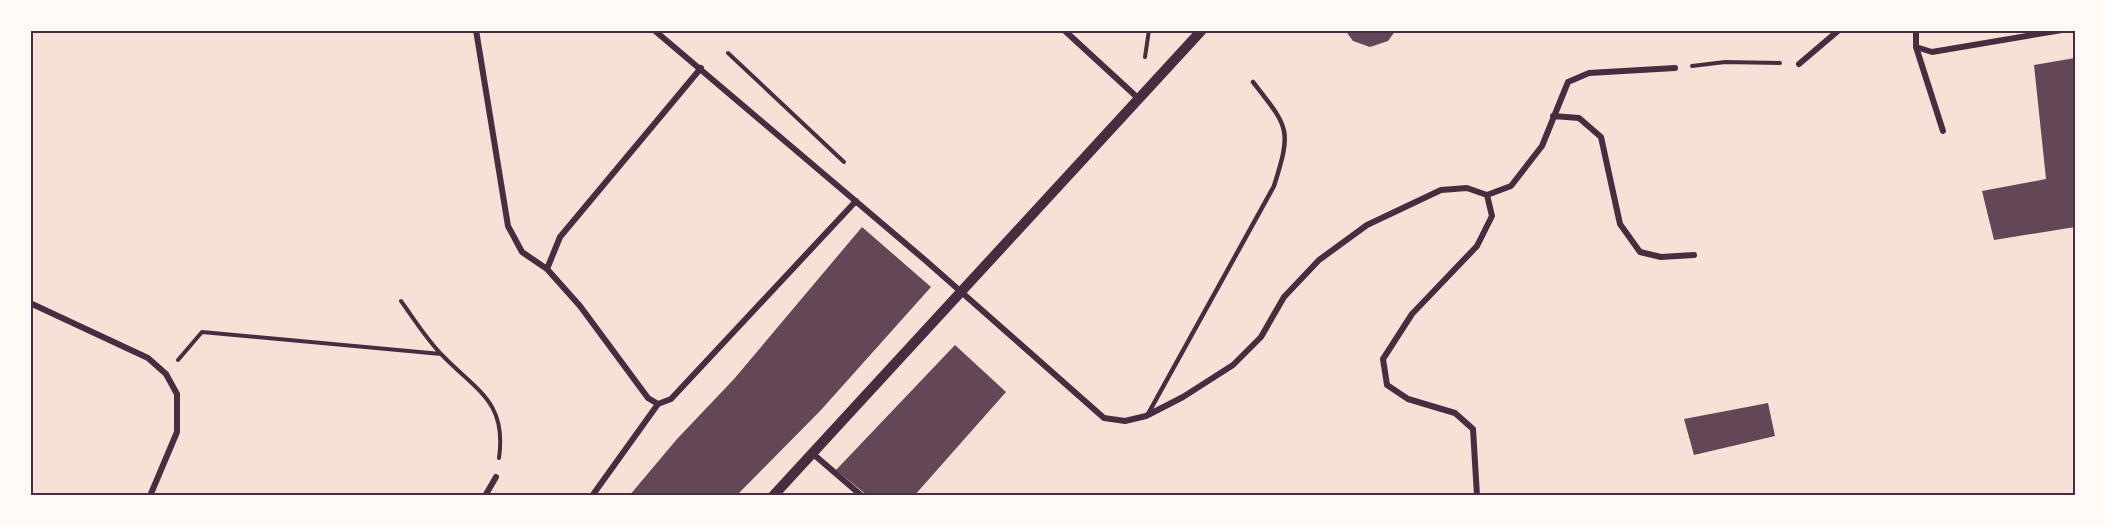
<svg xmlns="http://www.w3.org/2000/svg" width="2105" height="526" font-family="Bitter,serif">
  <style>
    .building { fill: #644757 }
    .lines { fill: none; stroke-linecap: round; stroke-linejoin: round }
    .path { stroke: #4a2c40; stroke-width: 4 }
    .service { stroke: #4a2c40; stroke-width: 4.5 }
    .minor { stroke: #4a2c40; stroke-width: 6 }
    .tertiary { stroke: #4a2c40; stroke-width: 10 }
    .neatline { fill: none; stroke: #4a2c40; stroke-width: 2 }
  </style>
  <rect width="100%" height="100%" fill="#f7e1d7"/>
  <path class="building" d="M1345,30H1396L1388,41L1370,47L1353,41Z
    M2075,58V227L1994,240L1982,191L2046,179L2034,65Z
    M862,227L931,287L821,410L736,496H629L677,439L734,379Z
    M955,345L1006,392L914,496H868L836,470Z
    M1768,403L1775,436L1694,455L1684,419Z"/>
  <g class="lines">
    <path class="path" d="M728,53L844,162
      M1145,57L1149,30
      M1692,66L1725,62L1780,63
      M401,301C414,319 427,340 443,356C477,391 507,402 499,458
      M178,360L202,332L441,354"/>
    <path class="service" d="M1148,414L1274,186C1292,129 1289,128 1253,82"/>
    <path class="minor" d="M476,30L508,226L522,252L547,269L580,306L648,398L658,404
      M654,30L925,260L1104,418L1125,421L1146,416L1183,397L1233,365L1261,337L1284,297L1319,260L1367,225L1441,190L1467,188L1487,195L1492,216L1477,246L1412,314L1383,359L1387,385L1408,399L1455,413L1473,429L1477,496
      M1064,30L1139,99
      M1916,30V47L1943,131
      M1916,47L1932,52L2062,30
      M1799,64L1839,30
      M1553,116L1579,118L1601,137L1620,224L1640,252L1661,257L1694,255
      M1487,195L1511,186L1542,146L1568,82L1589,73L1675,68
      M547,269L560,237L701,68
      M30,303L148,358L166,374L177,394V432L150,496
      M812,453L862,496
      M485,496L496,477
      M592,496L658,404L671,399L856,201"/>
    <path class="tertiary" d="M773,496L1202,30"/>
  </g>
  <rect width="2105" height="526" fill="none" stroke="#fffaf5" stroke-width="63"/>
  <rect x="32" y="32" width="2042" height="462" class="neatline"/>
</svg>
